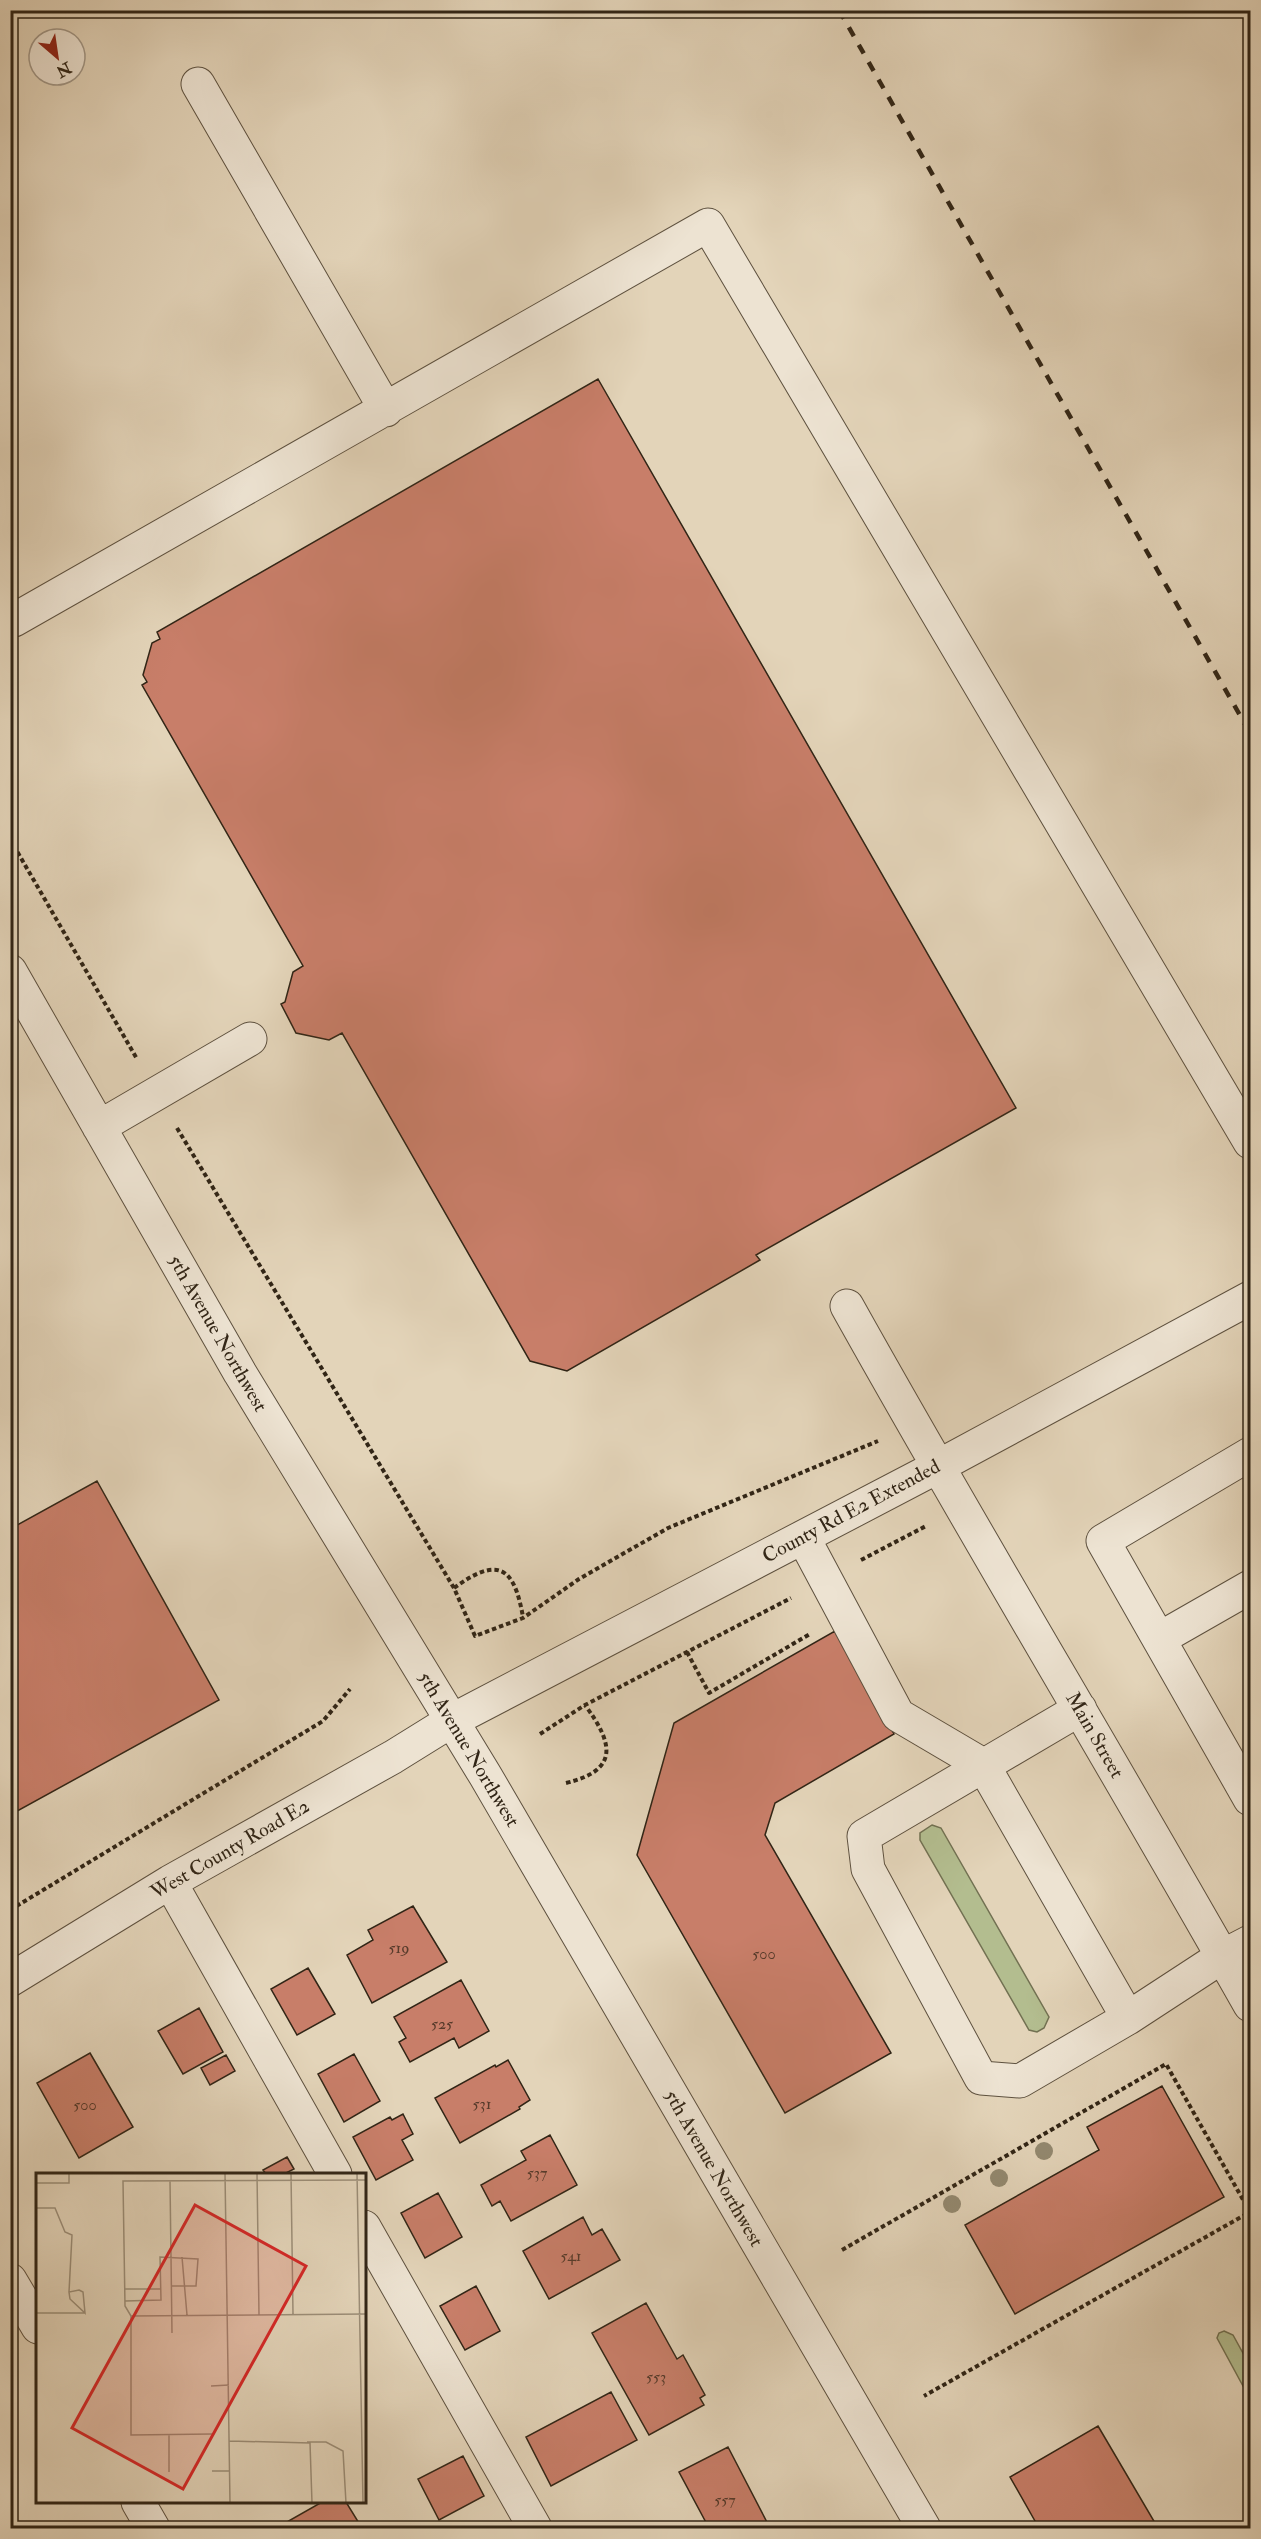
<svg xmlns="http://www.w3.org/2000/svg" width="1261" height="2539" font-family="'IM FELL Double Pica',serif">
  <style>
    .green { fill: #b3bd8f; stroke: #727152; stroke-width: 1.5 }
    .building { fill: #c87e69; stroke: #312516; stroke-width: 1.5 }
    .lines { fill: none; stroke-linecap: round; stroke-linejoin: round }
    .minor-casing { stroke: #5e513f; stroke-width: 35 }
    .path { stroke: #312516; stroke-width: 4; stroke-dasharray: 4.5 3; stroke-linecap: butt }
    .minor { stroke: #ede3d2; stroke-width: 33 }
    .rail { stroke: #312516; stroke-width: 4.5; stroke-dasharray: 10 10; stroke-linecap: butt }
    .tree { fill: #938970 }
    .labels { text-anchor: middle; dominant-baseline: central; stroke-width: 5; stroke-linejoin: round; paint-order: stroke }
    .number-label { font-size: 16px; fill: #573b2b }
    .street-label { font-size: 20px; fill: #312516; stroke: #ede3d2 }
    .inset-road { fill: none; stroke: #9c8e78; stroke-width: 1.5 }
    .view { fill: #d62828; fill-opacity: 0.15; stroke: #d62828; stroke-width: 3 }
    .inset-edge { fill: none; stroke: #312516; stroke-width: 3 }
  </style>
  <rect width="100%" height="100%" fill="#e3d4b9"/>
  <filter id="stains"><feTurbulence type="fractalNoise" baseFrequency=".00333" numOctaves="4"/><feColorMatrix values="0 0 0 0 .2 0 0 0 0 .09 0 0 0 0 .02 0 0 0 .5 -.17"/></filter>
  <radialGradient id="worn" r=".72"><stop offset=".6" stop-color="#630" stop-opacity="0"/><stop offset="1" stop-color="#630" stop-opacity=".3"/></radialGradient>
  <path class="green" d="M932,1825L941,1828L1049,2017L1044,2028L1037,2032L1029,2030L920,1840V1833Z
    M1224,2331L1233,2335L1250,2366V2399L1217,2338L1219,2333Z"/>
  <path class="building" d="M598,379L1016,1108L756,1255L760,1260L567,1371L530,1361L342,1033L329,1040L296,1033L281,1004L285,1002L293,972L303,966L142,685L147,682L143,675L152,643L160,639L157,632Z
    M97,1481L219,1700L10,1815V1529Z
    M835,1631L894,1734L775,1803L765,1835L891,2053L785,2113L637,1855L674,1723Z
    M413,1906L447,1962L372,2003L347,1955L373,1940L368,1930Z
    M308,1968L335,2014L297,2035L271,1989Z
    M461,1980L489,2031L459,2048L454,2038L410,2062L399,2042L406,2038L394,2017Z
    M199,2008L223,2052L183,2074L158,2031Z
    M90,2053L133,2127L79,2158L37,2083Z
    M354,2054L380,2101L344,2122L318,2074Z
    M226,2055L235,2071L210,2085L201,2068Z
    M508,2060L530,2100L519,2107L520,2109L460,2143L435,2098L495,2065L496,2067Z
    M1162,2086L1224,2197L1015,2314L965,2225L1099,2150L1087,2127Z
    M403,2114L413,2134L402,2140L413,2160L376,2180L353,2137L390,2117L392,2120Z
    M550,2135L577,2185L511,2221L500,2201L492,2206L481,2185L526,2160L521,2151Z
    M287,2157L294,2169L284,2174H266L263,2170Z
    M438,2193L462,2237L425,2258L401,2213Z
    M583,2217L592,2235L602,2229L620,2260L549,2299L523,2251Z
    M476,2286L500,2331L465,2350L440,2306Z
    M646,2303L677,2359L683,2355L705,2395L700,2398L704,2405L649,2435L592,2333Z
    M611,2392L637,2440L551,2486L526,2437Z
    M1098,2426L1158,2528H1039L1010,2477Z
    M728,2447L770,2528H709L679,2472Z
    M463,2456L484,2496L439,2520L418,2479Z
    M322,2502H346L362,2528H288L285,2523Z"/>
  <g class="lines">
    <defs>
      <path id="minor" d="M198,84L386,410
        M14,620L708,225L1250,1142
        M10,971L240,1373L485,1775L924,2528
        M99,1127L250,1039
        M847,1306C978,1541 1118,1771 1250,2005
        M1250,1454L1103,1541L1250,1799
        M803,1537L898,1715L983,1765L1128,2018
        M1159,1639L1250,1587
        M1080,1709L864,1836L868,1869L981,2078L1020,2081L1128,2018L1223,1956L1250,1942
        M170,1882L335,2174
        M10,1980L170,1882L393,1757L451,1721L937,1467L1250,1298
        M364,2227L535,2528
        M10,2280L38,2327
        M138,2502L153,2528"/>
    </defs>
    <use href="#minor" class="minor-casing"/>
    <path class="path" d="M10,839L137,1059
      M177,1128L454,1588L475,1636L523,1618L579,1579L668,1528L878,1441
      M861,1560L926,1526
      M454,1588C498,1556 514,1566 523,1617
      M687,1652L709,1693L810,1634
      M540,1734L585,1705L791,1598
      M566,1783C620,1770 613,1743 585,1705
      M10,1910L323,1721L350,1689
      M842,2250L1166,2064L1250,2212L924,2396"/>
    <use href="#minor" class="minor"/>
    <path class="rail" d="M839,10L1250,733"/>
  </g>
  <g class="tree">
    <circle cx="1044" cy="2151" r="9"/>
    <circle cx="999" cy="2178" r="9"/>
    <circle cx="952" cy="2204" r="9"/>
  </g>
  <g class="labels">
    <g class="number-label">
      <text x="399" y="1948">519</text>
      <text x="764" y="1954">500</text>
      <text x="442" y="2024">525</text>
      <text x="482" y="2104">531</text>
      <text x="85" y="2105">500</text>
      <text x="537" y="2173">537</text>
      <text x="571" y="2256">541</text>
      <text x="656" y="2377">553</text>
      <text x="725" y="2500">557</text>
    </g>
    <g class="street-label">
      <text transform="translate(218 1333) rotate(60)">5th Avenue Northwest</text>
      <text transform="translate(851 1511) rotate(-28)">County Rd E2 Extended</text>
      <text transform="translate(1095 1735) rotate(60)">Main Street</text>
      <text transform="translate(469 1749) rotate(59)">5th Avenue Northwest</text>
      <text transform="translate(230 1849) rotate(-30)">West County Road E2</text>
      <text transform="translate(714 2168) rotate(60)">5th Avenue Northwest</text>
    </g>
  </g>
  <g transform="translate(36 2173)">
    <rect width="330" height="330" fill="#e3d4b9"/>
    <path class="inset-road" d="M189,0L194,330M221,0L223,142M255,0L257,141M321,0L327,330M134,8L136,160M0,10H33V0M0,35H19L29,59L36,62L33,119M146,84L151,142M88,116H125M43,117L47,119L49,140L34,126L33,119ZM89,128L125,127L124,84L162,86L160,113H135M0,140H49M95,143L89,133L87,8L330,7M95,143L330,141M95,143V262L176,261M0,177V140M175,213L193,212M133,261V299M193,268L274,270L276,330M271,269H290L307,278L310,330M176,298H194"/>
    <path class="view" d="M159,32L270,93L147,316L36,255Z"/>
    <rect width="330" height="330" class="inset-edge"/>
  </g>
  <rect width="1261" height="2539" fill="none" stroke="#e3d4b9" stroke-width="36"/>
  <rect x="12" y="12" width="1237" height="2515" fill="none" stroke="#312516" stroke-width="3"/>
  <rect x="18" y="18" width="1225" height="2503" fill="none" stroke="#312516" stroke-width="1.5"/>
  <g transform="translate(57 57) rotate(151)"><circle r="28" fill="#ede3d2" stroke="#a29787" stroke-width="1.5"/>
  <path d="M0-4.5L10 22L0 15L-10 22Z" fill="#8f2418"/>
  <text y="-9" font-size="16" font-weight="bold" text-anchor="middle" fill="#312516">N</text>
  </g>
  <rect width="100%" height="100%" filter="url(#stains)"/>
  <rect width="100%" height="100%" fill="url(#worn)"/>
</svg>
